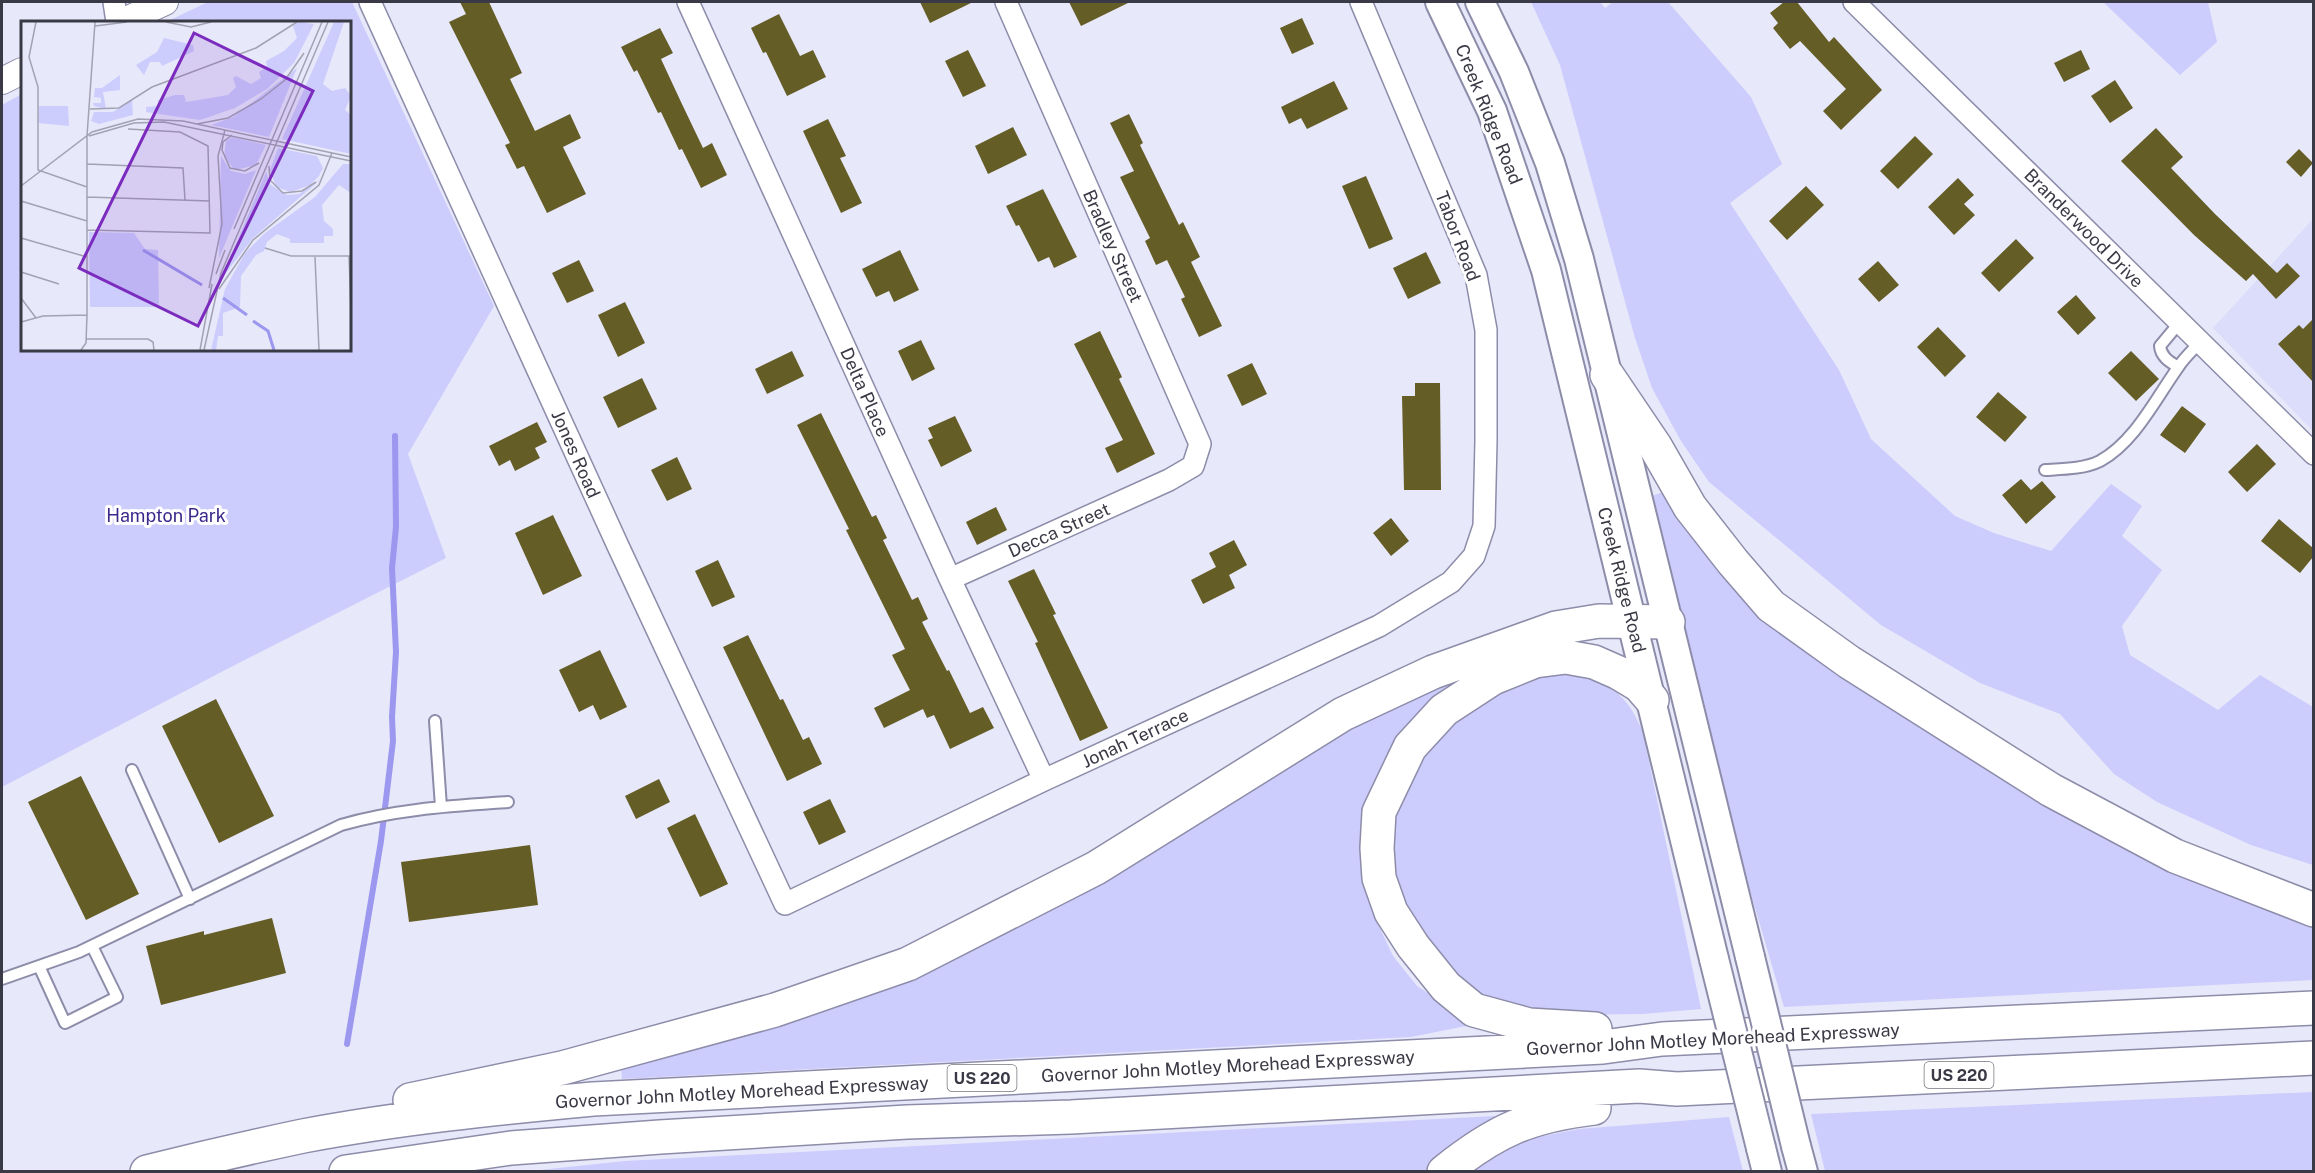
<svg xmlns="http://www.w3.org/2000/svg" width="2315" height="1173" font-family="'Public Sans',sans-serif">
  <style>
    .built { fill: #dcdcfb }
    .green { fill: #ccccfd }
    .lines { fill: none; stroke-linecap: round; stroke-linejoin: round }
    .stream { stroke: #9c97ef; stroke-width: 6 }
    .building { fill: #655d26 }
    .service-casing { stroke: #8d8ca9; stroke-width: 14 }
    .minor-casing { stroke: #8d8ca9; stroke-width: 24 }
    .tertiary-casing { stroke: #8d8ca9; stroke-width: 28 }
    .secondary-casing { stroke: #8d8ca9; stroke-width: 32 }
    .motorway-casing { stroke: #8d8ca9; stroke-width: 36 }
    .service { stroke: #fff; stroke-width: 10 }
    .minor { stroke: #fff; stroke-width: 21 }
    .tertiary { stroke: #fff; stroke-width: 26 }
    .secondary { stroke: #fff; stroke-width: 28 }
    .motorway { stroke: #fff; stroke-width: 33 }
    .secondary-bridge-casing { stroke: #8d8ca9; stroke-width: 32; stroke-linecap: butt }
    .secondary-bridge { stroke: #fff; stroke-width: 28 }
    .labels { text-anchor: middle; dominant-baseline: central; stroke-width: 6; stroke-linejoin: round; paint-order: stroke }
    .shield { fill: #fff; stroke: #75757e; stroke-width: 1.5 }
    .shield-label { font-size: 16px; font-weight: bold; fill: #3a3a46 }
    .street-label { font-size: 18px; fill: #3a3a46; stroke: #fff }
    .park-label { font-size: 18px; fill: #3d298d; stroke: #fff }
    .inset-river { fill: none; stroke: #9c97ef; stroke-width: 3 }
    .inset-road { fill: none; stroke: #a2a2b3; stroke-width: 1.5 }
    .view { fill: #7b2cbf; fill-opacity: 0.15; stroke: #7b2cbf; stroke-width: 3 }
    .inset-edge { fill: none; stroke: #3a3a46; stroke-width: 3 }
  </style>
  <rect width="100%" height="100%" fill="#e8e8fb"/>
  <path class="built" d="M2313,219V431L2213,328Z"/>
  <path class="green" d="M208,2H352L494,306L408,454L446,558L227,669L2,787V105L22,94V350H350V22H166Z
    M1531,2H1600L1605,8L1613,2H1668L1751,97L1782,164L1730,203L1839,370L1871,439L1955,516L1994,533L2051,551L2111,484L2142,506L2122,536L2162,570L2122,626L2130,655L2218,710L2260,675L2313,707V865L2251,845L2157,802L2114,774L2060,714L1980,683L1881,625L1709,482L1681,441L1652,388L1635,338L1560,65Z
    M2103,2H2208L2217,42L2180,75Z
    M1663,492L1692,538L1740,591L1800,644L2313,923V980L1784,1007L1749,887L1652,496Z
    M1512,655L1412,727L1385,760L1371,797L1365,880L1376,920L1393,956L1417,986L1463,1016L1466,1026L1411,1037L622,1079L621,1067L718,1042L1303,756L1378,713Z
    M1552,671C1599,677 1625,686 1643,733L1701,1009L1643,1014L1555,1015L1479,997L1453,979L1396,897L1391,825L1425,749L1451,723L1487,696Z
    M2313,1092V1172L1825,1171L1811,1114Z
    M1495,1116L1497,1123L1428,1171L521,1172L625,1161Z
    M1729,1117L1743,1171L1463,1172L1518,1141L1579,1129Z"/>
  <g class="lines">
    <path class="stream" d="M347,1044L381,841L393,741L392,717L396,652L392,568L396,527L395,436"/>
  </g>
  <path class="building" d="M460,2H489L522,73L510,79L535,131L570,114L581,138L563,147L586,194L547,213L524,166L517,169L505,145L510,143L449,22L466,14Z
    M920,2H973L930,23Z
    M1069,2H1130L1081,26Z
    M1784,2H1797L1829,42L1834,37L1882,90L1841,130L1823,111L1846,89L1800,41L1790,49L1773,28L1778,23L1770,13Z
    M779,14L800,56L813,50L826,77L787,96L766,52L763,53L751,28Z
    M1302,18L1314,44L1292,54L1280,28Z
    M660,28L673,53L661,59L681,102L703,148L712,143L727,175L701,188L682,149L679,150L661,112L658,113L637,70L634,72L621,47Z
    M968,50L986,86L963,97L945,61Z
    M2081,50L2090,69L2064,82L2054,63Z
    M2115,80L2133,108L2110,123L2091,96Z
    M1334,81L1348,109L1307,129L1301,118L1289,124L1281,107Z
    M1129,114L1143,143L1140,145L1179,225L1183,222L1200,257L1191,262L1222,326L1199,337L1181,299L1185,297L1167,260L1156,265L1145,241L1150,238L1120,177L1134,171L1110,123Z
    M828,119L846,156L840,158L862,203L841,213L803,131Z
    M1013,127L1027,155L988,174L975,146Z
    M2156,128L2183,157L2171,168L2215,214L2277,273L2287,263L2300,276L2276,299L2253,274L2246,281L2194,235L2121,161Z
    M1915,136L1933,154L1898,189L1880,171Z
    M2299,149L2313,163L2301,177L2286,162Z
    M1366,176L1393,239L1369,249L1342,186Z
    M1958,178L1974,195L1964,204L1975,215L1954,235L1928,207Z
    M1806,186L1824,205L1787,240L1769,221Z
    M1043,189L1077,257L1054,268L1049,257L1038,262L1019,225L1016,226L1006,206Z
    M2016,239L2034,258L1999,292L1981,273Z
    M900,250L919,290L894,302L889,291L876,297L862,269Z
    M1426,252L1441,283L1408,299L1393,268Z
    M579,260L594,291L567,303L552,273Z
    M1878,261L1899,285L1879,302L1858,279Z
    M2076,295L2096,318L2078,335L2057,312Z
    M625,302L645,343L618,357L598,315Z
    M2313,319V382L2278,344L2299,325L2303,329Z
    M1938,327L1966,356L1945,377L1917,347Z
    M1100,331L1122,377L1119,379L1155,454L1117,473L1105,448L1123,440L1074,344Z
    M921,340L935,369L912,381L898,351Z
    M792,351L804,376L767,394L755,369Z
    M2131,351L2159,379L2136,401L2108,373Z
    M1252,363L1267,394L1242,406L1227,375Z
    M642,378L657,409L618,428L603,397Z
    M1415,383H1440L1441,490H1404L1402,396H1415Z
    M1998,392L2027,417L2005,442L1976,417Z
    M2182,406L2206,424L2185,453L2160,435Z
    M821,413L872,517L876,515L887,538L883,540L912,600L918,597L928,619L922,622L947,671L949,670L970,713L983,707L994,728L950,749L934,715L927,718L923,709L884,728L874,708L910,690L892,655L905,649L846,530L849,529L797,425Z
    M955,416L972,451L941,467L928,440L933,438L928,428Z
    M537,422L547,442L535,448L540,458L515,471L510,460L499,466L489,446Z
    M2257,444L2276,464L2247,492L2228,472Z
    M677,457L692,489L667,501L651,470Z
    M2021,479L2031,490L2042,481L2056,497L2026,524L2002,495Z
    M996,507L1007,530L977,545L966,522Z
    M553,515L582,576L543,595L515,533Z
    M1391,518L1409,541L1391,556L1373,533Z
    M2279,519L2313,548V557L2300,573L2261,541Z
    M1234,540L1247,565L1229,575L1235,588L1203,604L1191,580L1216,567L1209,553Z
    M718,560L735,597L712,607L695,571Z
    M1034,569L1056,614L1053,615L1108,728L1080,741L1035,643L1038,642L1008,581Z
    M748,635L780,700L783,699L803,740L809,737L822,764L787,781L723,647Z
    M600,650L627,707L600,720L593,705L579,712L559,670Z
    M216,699L274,816L219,843L162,726Z
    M81,776L139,894L86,920L28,802Z
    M659,779L670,802L636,819L625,796Z
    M830,799L846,832L819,845L803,812Z
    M695,814L728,884L700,897L667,828Z
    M530,845L538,905L409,922L401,862Z
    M272,918L286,973L161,1005L146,946L204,931V935Z"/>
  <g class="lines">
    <defs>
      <path id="service" d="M2178,367C2170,362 2161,357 2160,346L2180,322
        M2045,470C2063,469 2084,469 2100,461C2135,442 2156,398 2179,366C2185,357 2193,350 2200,342
        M435,721L441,807
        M132,770L190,899
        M39,966L65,1023L117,997L92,946
        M2,979L79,952L341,825C396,809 452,806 508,802"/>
      <path id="minor" d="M114,2L117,22
        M370,2L618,546L785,904L1044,780L1379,626L1451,582L1474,556L1484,526L1486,441V330L1476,275L1361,2
        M688,2L950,579L1044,780
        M1854,2L2314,454
        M950,579L1169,480L1193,466L1200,444L1006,2"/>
      <path id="tertiary" d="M122,22L165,2
        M2,81L22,71"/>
      <path id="secondary" d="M1440,2L1492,111L1546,270L1714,959
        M1480,2L1514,72L1550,163L1579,259L1750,957
        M1796,1146L1803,1172
        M1761,1148L1767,1172"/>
      <path id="motorway" d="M1607,375L1655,446L1690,507L1733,562L1771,606L1849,662L2051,790L2175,856L2314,910
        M1595,1029L1529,1025L1474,1010L1446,987L1413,946L1391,912L1379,878L1377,848L1379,812L1410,747L1444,710L1493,678L1535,661L1566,657L1594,662L1619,673L1639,685L1652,700
        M410,1100L562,1068L775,1010L908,964L1096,868L1343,714L1433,672L1556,628L1599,621L1668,622
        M147,1172C199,1159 251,1147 303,1136C398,1118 496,1108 593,1099L1603,1047L1662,1039L2314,1008
        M346,1172L511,1148L660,1137L907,1122L1071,1117L1639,1086L1677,1089L2314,1058
        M1444,1172C1496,1130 1529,1116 1594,1108"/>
    </defs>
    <use href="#service" class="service-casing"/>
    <use href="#minor" class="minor-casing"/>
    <use href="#tertiary" class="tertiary-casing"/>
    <use href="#secondary" class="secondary-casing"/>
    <use href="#motorway" class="motorway-casing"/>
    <use href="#service" class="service"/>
    <use href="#minor" class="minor"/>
    <use href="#tertiary" class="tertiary"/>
    <use href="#secondary" class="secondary"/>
    <use href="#motorway" class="motorway"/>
    <defs>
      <path id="secondary-bridge" d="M1750,957L1796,1146
        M1714,959L1761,1148"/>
    </defs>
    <use href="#secondary-bridge" class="secondary-bridge-casing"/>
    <use href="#secondary-bridge" class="secondary-bridge"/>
  </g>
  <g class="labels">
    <g class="shield">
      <rect x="1924.5" y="1062" width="69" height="26" rx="4.5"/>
      <rect x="947.5" y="1065" width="69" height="26" rx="4.5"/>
    </g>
    <g class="shield-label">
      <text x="1959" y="1075">US 220</text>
      <text x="982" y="1078">US 220</text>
    </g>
    <g class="street-label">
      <text transform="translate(1489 114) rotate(68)">Creek Ridge Road</text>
      <text transform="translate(2084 228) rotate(45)">Branderwood Drive</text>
      <text transform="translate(1458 236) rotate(69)">Tabor Road</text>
      <text transform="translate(1113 246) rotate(66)">Bradley Street</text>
      <text transform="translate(865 392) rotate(66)">Delta Place</text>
      <text transform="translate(576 454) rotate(66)">Jones Road</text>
      <text transform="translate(1059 530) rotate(-24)">Decca Street</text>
      <text transform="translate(1622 580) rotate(76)">Creek Ridge Road</text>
      <text transform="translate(1135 738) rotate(-25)">Jonah Terrace</text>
      <text transform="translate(1713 1039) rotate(-3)">Governor John Motley Morehead Expressway</text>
      <text transform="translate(1228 1066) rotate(-3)">Governor John Motley Morehead Expressway</text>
      <text transform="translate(742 1092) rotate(-3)">Governor John Motley Morehead Expressway</text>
    </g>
    <g class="park-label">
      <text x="166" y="515">Hampton Park</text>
    </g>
  </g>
  <g transform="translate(21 21)">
    <rect width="330" height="330" fill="#e8e8fb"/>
    <path d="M278,1L293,3L273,42L246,68L214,87L179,99L125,91V86L138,85L137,79L154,74H163L165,81L207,74L215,66L212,57L215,55L230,63L240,57L238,51L246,46L245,40L263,30L276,17L272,5ZM313,1H323L302,63L311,70L324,67L330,75L324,89L330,94V133L261,118ZM143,17L172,24L173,30L141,45L139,41H129L123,54L115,44L136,31ZM276,47L248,116L190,104L212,96ZM99,54V69L82,71L85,88L73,85L72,82H80V77L73,76L74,67H81ZM111,79L112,94L78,103L70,100L73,91H92ZM18,85H47L48,105L17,102ZM211,116L245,124L235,144L214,149L203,136L205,120ZM257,127L296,135L302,147L298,155L289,164L270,171L255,166L249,149ZM200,135L210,150L224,153L235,149L198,237ZM322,143H330V172L318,164L301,184L303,200L312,208V215H303V222H269V218L256,213L246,221L243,230L235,234L220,255L219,286L202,292V315H197L195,329H190L204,268L224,232L244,212L294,176ZM245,151L250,164L266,174L278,173L301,157L232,217L201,257ZM68,211L113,212L124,228L137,229L138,286H69Z" fill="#ccccfd"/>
    <path class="inset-river" d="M122,229L181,264M202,277L226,294M232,300L247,310L253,329"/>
    <path class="inset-road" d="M15,1L8,36L17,66V149L66,166M145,1L170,6L190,1M74,5L106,1M69,88L98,87L131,66L235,27L276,1M176,103L207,97L240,78L264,59L283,32M211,114L202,121L201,129L209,147L224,150L238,142M68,115L113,102L143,101L330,140M66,143L162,147L164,179M248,145L249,159L262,172L281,170L295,161M0,165L71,111L117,98L162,100L330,136M66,176L189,180M0,180L66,200M213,208L301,1M66,209L189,212L187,125L159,111L107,108M0,217L66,236M244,227L270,235H330M328,235L330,292M294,236L298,329M0,251L38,263M195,253L204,229M188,267L201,203L197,135L204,109M198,268L232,219L298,164L311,132M0,277L15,297M0,301L22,295L66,294M65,318H127L132,321L133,329M60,329L65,322L66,294V115L74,1M179,329L191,263M183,329L200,252L307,1"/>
    <path class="view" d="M173,12L292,70L177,305L58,247Z"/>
    <rect width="330" height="330" class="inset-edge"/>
  </g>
  <rect width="2315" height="1173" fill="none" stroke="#3a3a46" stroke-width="6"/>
</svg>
